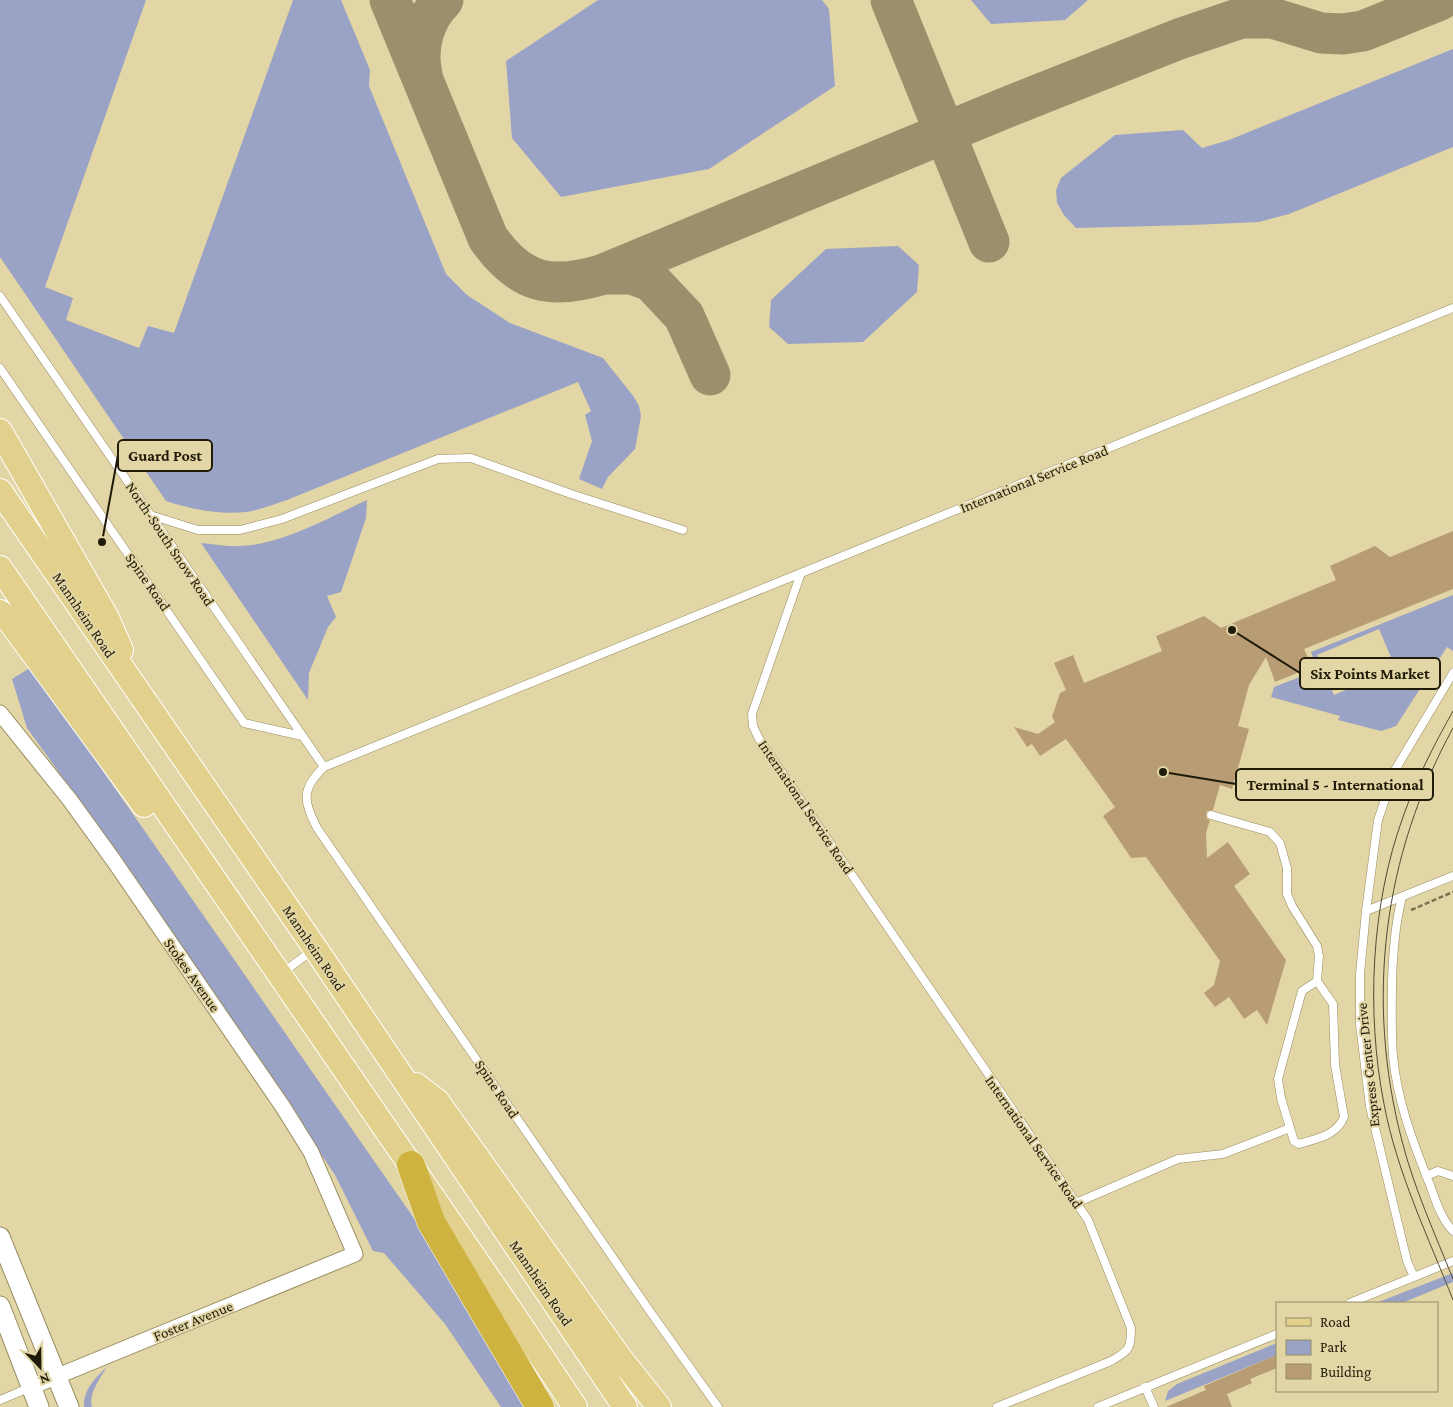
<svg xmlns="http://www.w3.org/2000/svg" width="1453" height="1407" font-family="'Crimson Pro',serif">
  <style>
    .green { fill: #9aa2c5; fill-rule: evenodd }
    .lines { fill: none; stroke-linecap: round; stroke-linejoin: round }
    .taxiway { stroke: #9a916c; stroke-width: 41 }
    .building { fill: #b89c74 }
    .service-casing { stroke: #988c5f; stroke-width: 9 }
    .minor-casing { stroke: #988c5f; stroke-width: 17 }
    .tertiary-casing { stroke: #988c5f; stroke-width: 21 }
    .primary-casing { stroke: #fff; stroke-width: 26 }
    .motorway-casing { stroke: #fff; stroke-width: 29 }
    .path { stroke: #7a7252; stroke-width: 2.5; stroke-dasharray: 5 2.5; stroke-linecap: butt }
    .service { stroke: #fff; stroke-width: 8 }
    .minor { stroke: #fff; stroke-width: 15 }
    .tertiary { stroke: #fff; stroke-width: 19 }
    .primary { stroke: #e2d18d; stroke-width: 24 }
    .motorway { stroke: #cfb341; stroke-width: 28 }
    .tram { stroke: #534c32; stroke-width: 1 }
    .labels { text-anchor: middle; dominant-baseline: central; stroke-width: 4; stroke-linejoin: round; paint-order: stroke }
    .street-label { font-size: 15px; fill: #201b09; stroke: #e2d6a6 }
    .leader { fill: none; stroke: #201b09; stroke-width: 2 }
    .callout-dot { fill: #201b09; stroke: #e2d6a6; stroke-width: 2 }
    .callout { fill: #e2d6a6; stroke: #201b09; stroke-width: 2 }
    .callout-label { font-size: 16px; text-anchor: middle; font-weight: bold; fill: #201b09 }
  </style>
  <rect width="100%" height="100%" fill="#e2d6a6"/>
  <path class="green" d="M0,0H146L45,287L73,298L66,320L139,348L148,326L174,333L293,0H341L370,70L369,86L446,274L467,295L510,323L603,358L634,397L639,406L641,416L635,449L608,477L602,489L579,479L592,441L585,415L591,411L578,382L287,500C274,504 260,510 246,512C219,515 191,509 166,501L0,257Z
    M598,0H822L829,9L835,86L709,169L561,197L512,138L506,61Z
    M971,0H1088L1065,20L991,24Z
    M1453,49V147L1289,214L1259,222L1192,225L1076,228L1064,215L1057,203L1056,190L1061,178L1115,135L1183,130L1202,148L1229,140Z
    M898,246L919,265L917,292L863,342L788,344L769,327L771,300L826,249Z
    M367,500L366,518L341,592L327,596L336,617L328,627L309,673L308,700L201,543C214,544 227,547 240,546C281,545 330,517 367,500Z
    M1453,595V651L1447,647L1396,726L1381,731L1338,720L1340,716L1271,697L1274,687L1318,670L1311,652ZM1379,629L1396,669L1334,695L1317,655Z
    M33,666L87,748L436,1250L530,1407H501L445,1324L384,1253L373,1251L335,1175L136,879L27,728L12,679Z
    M1453,1273V1282L1402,1303H1376Z
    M1277,1343V1355L1165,1401L1168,1391L1177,1384Z
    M107,1367C100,1378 88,1394 92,1407H84C83,1390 95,1378 107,1367Z"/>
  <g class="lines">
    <path class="taxiway" d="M390,0L488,238C521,285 552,290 604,274L1005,108L1179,39L1241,18H1272L1321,33L1343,34L1363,31L1440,0
      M891,0L989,242
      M422,74C416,48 424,18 443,0
      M604,274H632L651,281L684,316L710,375"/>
  </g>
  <path class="building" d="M1453,531V589L1304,649L1312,667L1275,682L1266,657L1249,685L1238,726L1249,729L1232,789L1220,785L1213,810L1207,811L1206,814L1207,819L1210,820L1206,833L1207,858L1228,842L1250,874L1234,886L1286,960L1267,1025L1257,1010L1244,1019L1229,997L1215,1007L1204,993L1214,985L1220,961L1146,857L1131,858L1103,816L1115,807L1066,739L1040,756L1032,744L1027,747L1014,727L1038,734L1055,722L1052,717L1060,693L1066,690L1054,663L1073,655L1084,683L1162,651L1156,636L1183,625L1204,616L1221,628L1336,580L1330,566L1375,546L1390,557Z
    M1277,1355V1368L1250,1379L1252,1383L1227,1394L1232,1407H1166L1206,1390L1204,1386Z"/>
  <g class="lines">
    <defs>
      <path id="service" d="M0,296L324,767
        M0,368L244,723L302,736
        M150,515L198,530H240L282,519L438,459L471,458L571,494L683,530
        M1211,815L1270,832L1280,843L1287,868V894L1292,906L1317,946L1319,956L1317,981L1333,1004L1335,1065L1344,1117C1336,1136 1318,1138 1299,1144L1294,1141L1281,1098L1278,1079L1302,991L1317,981
        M1402,897C1395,924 1393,952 1392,980C1392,1005 1391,1031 1393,1056C1397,1099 1412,1140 1428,1180C1435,1197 1440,1218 1453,1231
        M1366,911L1378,820L1395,770L1453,673
        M282,973L313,950
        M1426,1176L1438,1171L1453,1176
        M1076,1203L1178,1159L1223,1154L1290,1128
        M1414,1277L1407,1261L1370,1107L1360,1024V974L1366,911L1453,876
        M1350,1303L1453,1261
        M1145,1387L1154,1407
        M0,1400L31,1387
        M718,1407L649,1310L317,828C304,801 300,790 324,767L801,573
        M997,1407L1111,1361C1129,1350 1131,1350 1131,1328L1088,1220L759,739L753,726L752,714L801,573L1453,308
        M1098,1407L1277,1334"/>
      <path id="minor" d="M0,713L70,800L114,861L283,1107L311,1152L355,1254L31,1387"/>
      <path id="tertiary" d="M0,1237L69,1407
        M0,1306L39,1407"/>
      <path id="primary" d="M0,431L107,618L121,650
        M0,491L315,948L625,1407
        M0,568L515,1317L575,1407
        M0,612L8,619L144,805
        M416,1085L437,1101L620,1358L659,1407"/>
      <path id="motorway" d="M411,1165L431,1222L540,1407"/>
    </defs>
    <use href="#service" class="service-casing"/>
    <use href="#minor" class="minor-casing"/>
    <use href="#tertiary" class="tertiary-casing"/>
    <use href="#primary" class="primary-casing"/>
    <use href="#motorway" class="motorway-casing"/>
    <path class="path" d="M1411,910L1453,892"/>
    <use href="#service" class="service"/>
    <use href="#minor" class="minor"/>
    <use href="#tertiary" class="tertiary"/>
    <use href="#primary" class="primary"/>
    <use href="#motorway" class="motorway"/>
    <path class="tram" d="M1453,711C1434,745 1416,780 1403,817C1371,905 1366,1012 1384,1104C1397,1173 1428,1236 1453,1300
      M1453,728C1383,856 1365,999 1402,1141C1414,1188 1435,1234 1453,1279"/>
  </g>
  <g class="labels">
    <g class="street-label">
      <text transform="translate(1034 479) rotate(-22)">International Service Road</text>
      <text transform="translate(170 544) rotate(56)">North-South Snow Road</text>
      <text transform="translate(148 582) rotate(55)">Spine Road</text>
      <text transform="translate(84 615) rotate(56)">Mannheim Road</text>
      <text transform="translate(806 807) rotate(56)">International Service Road</text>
      <text transform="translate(314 948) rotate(56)">Mannheim Road</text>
      <text transform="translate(192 975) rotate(55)">Stokes Avenue</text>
      <text transform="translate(1368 1065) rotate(-96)">Express Center Drive</text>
      <text transform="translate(497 1089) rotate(56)">Spine Road</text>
      <text transform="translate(1034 1142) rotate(55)">International Service Road</text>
      <text transform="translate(541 1283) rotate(56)">Mannheim Road</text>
      <text transform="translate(193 1321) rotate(-22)">Foster Avenue</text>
    </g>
  </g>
  <path class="leader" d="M102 542L118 455M1232 630L1300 673M1163 772L1236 784"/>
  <g class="callout-dot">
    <circle cx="102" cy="542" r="5"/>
    <circle cx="1232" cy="630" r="5"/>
    <circle cx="1163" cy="772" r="5"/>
  </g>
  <g class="callout">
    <rect x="118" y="440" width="94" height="31" rx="5"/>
    <rect x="1300" y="658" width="140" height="31" rx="5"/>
    <rect x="1236" y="769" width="197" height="31" rx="5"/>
  </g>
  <g class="callout-label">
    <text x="165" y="461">Guard Post</text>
    <text x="1370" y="679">Six Points Market</text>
    <text x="1335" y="790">Terminal 5 - International</text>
  </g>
  <rect x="1276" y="1302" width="162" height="90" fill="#e2d6a6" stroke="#948b67"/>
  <rect x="1286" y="1318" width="25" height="8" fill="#e2d18d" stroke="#948b67"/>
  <text x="1320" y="1327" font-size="15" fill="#201b09">Road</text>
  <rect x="1286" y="1340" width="25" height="15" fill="#9aa2c5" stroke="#948b67"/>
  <text x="1320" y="1352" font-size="15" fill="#201b09">Park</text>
  <rect x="1286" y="1364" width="25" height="15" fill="#b89c74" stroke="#948b67"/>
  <text x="1320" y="1377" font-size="15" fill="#201b09">Building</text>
  <g transform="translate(40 1367) rotate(158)" stroke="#e2d6a6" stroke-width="4" paint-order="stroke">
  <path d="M0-4L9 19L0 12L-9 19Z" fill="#201b09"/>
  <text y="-8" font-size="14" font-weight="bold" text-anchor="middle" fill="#201b09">N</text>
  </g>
</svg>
